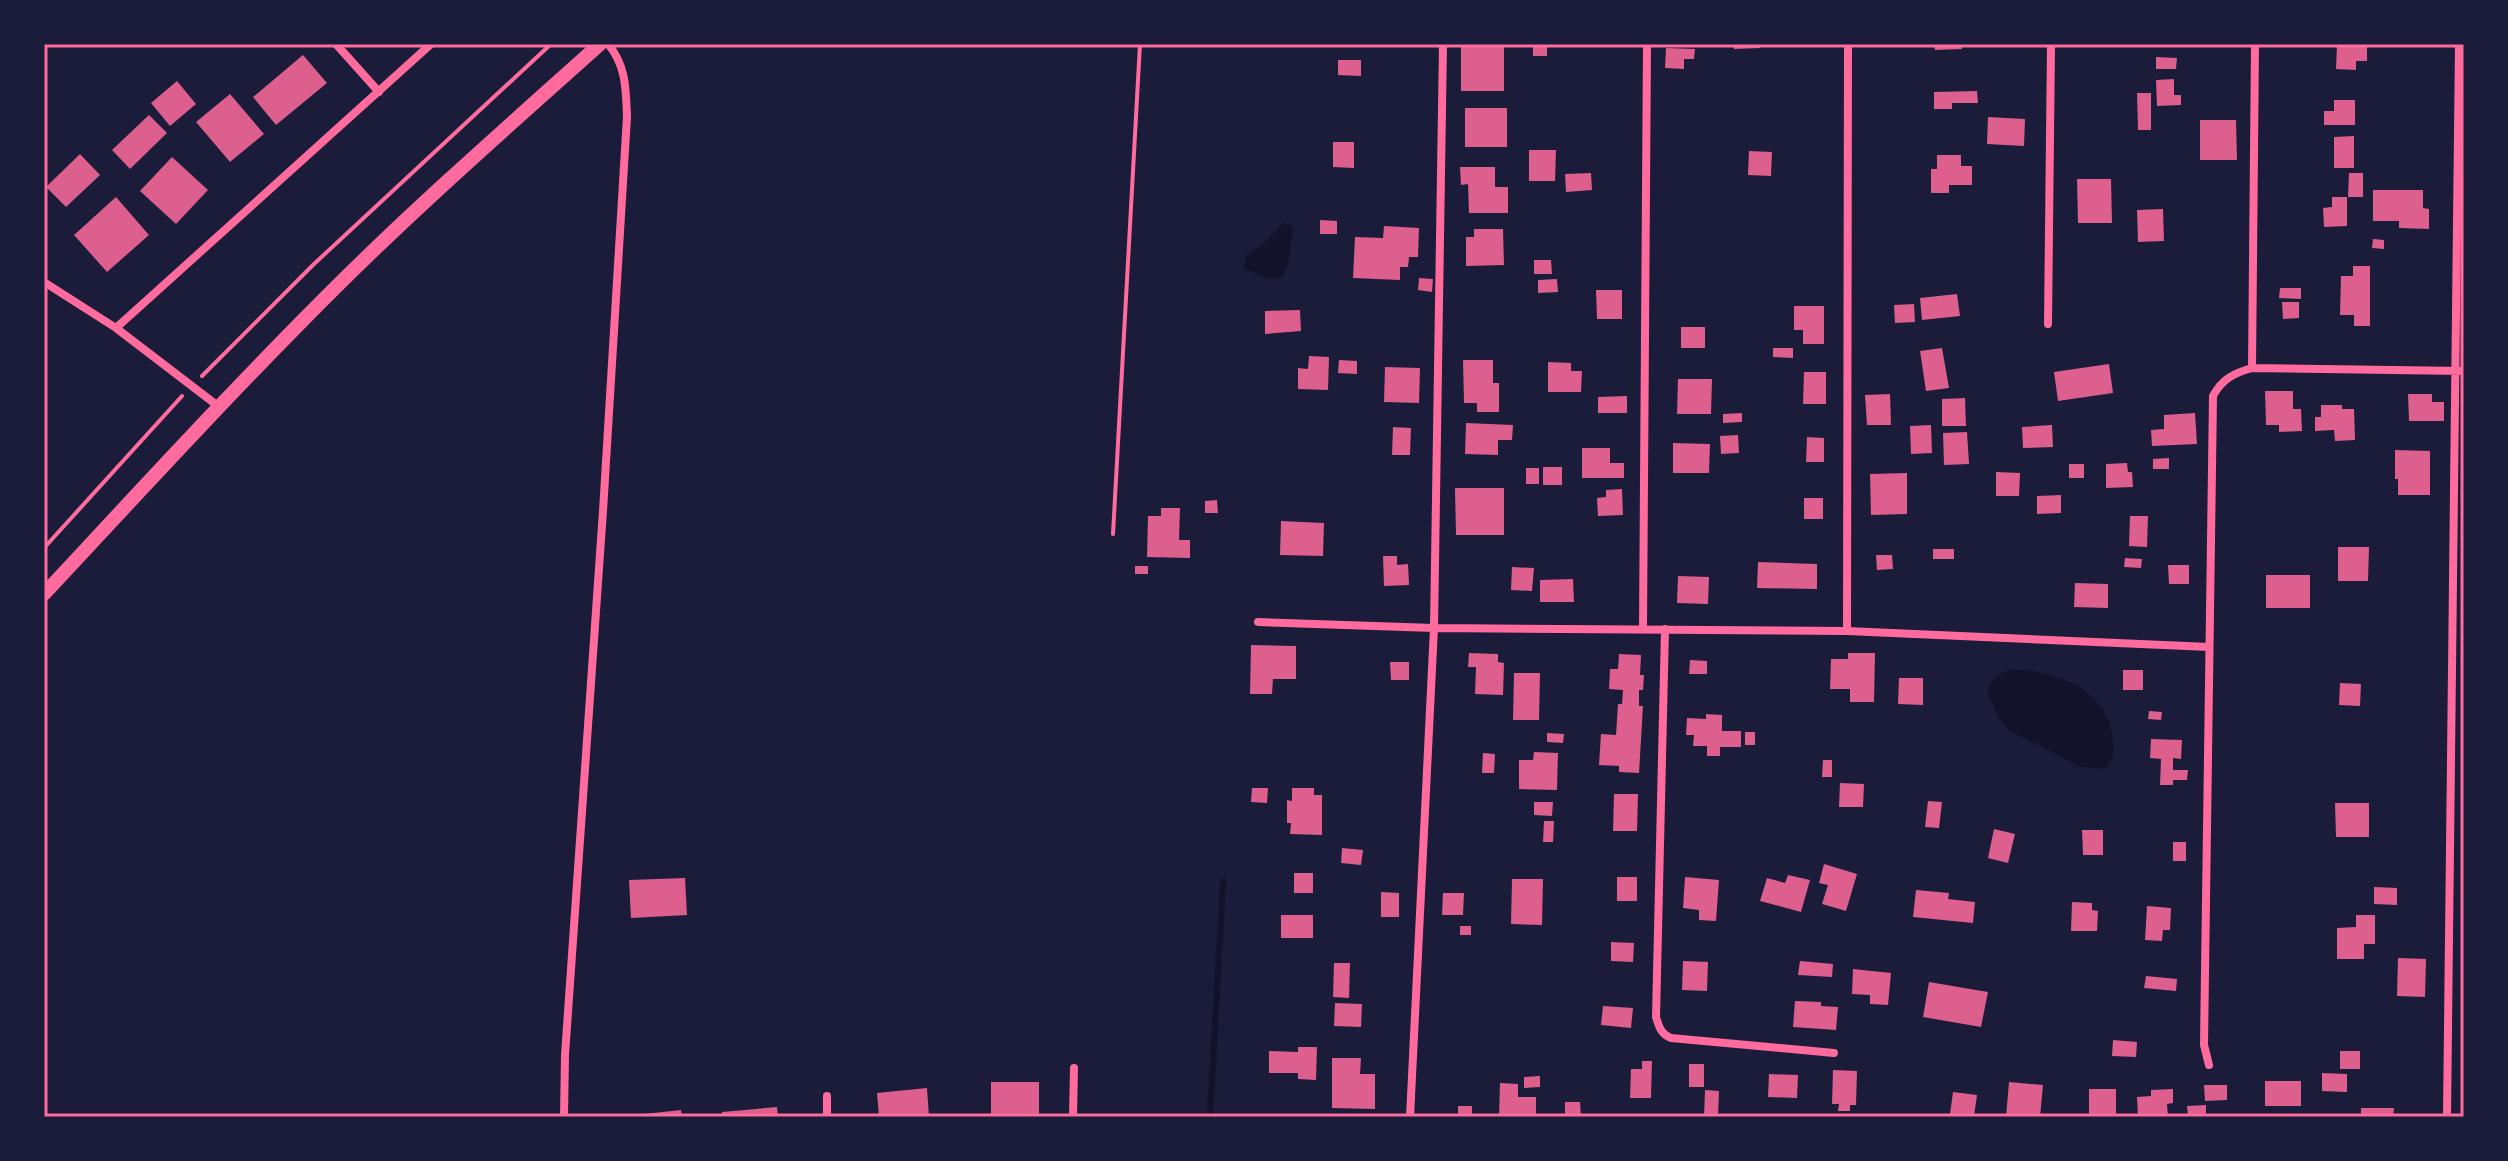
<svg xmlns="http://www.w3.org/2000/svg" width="2508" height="1161" font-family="'Fira Sans',sans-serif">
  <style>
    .water { fill: #12122b }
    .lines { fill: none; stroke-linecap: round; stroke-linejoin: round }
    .stream { stroke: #12122b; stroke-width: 6 }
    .building { fill: #dd5f8e }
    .path { stroke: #ff6b9d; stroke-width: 4 }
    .minor { stroke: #ff6b9d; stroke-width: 8 }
    .primary { stroke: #ff6b9d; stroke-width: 14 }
    .neatline { fill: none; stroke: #ff6b9d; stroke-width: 3 }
  </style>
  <rect width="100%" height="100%" fill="#1b1b3a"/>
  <path class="water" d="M1284,223L1293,227L1288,265L1282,277L1270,279L1244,269L1246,255L1264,243Z
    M2012,669C2055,672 2104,686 2112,735C2115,749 2115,759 2105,769L2079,767L2049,750L2011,732L1999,719L1988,693L1990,684L1998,675Z"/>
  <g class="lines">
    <path class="stream" d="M1210,1117L1223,881"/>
  </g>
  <path class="building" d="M1461,44H1504V91H1461Z
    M1533,44H1547V56H1533Z
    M1734,44H1760V48L1734,49Z
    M1934,44H1961L1962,49L1935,50Z
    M2337,44H2356V47H2367V61H2356V70L2336,69Z
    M1666,48L1695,49L1694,59H1684V69L1665,68Z
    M303,55L327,83L276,125L253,97Z
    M2156,57L2177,58L2176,69H2156Z
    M1338,60H1361V76L1338,75Z
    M2174,79V95H2181V105L2157,106L2156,80Z
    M177,81L196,104L170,126L151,103Z
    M1977,91L1978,103H1952V109H1934V92Z
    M2137,93H2151V130H2138Z
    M230,94L264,134L230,162L196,122Z
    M2334,100H2355V125H2324V111H2334Z
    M1465,108H1507V147H1465Z
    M149,115L167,133L130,169L112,150Z
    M1988,117L2025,119L2024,146L1987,144Z
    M2200,120H2236L2237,160H2200Z
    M2354,136V168H2334V137Z
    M1333,142H1354V168L1333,167Z
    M1529,150H1556L1555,181H1529Z
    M1749,151L1772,152L1771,176L1748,175Z
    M80,154L100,175L66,207L46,187Z
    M1937,155H1961V166H1972V185H1949V193H1931V169H1937Z
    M172,157L208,190L176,224L140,191Z
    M1460,167H1495V187H1508V213H1469L1468,184L1461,185Z
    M1591,173L1592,190L1566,192L1565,174Z
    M2349,173H2363V197H2348Z
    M2077,179H2111L2112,223H2078Z
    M2373,190H2423V208L2429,209V229L2399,228V221H2373Z
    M116,197L149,235L107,272L74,235Z
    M2332,197H2347V226L2324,227L2323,208L2332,207Z
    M2163,209L2164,241L2138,242L2137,210Z
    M1320,220L1337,221V234H1320Z
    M1384,226L1419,228L1418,257H1409L1408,267H1400V280L1353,278L1355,237L1383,238Z
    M1474,229H1503L1504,265L1466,266V237H1474Z
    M2373,239L2384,240V249L2372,248Z
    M1534,260H1551L1552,274H1534Z
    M2353,266H2370V326H2354V315H2340L2341,276H2353Z
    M1419,278L1433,279L1432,292L1418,290Z
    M1557,279L1558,292L1538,293V280Z
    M2280,288H2301V299L2279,298Z
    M1596,290H1622V319H1597Z
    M1957,294L1960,316L1922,320L1920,298Z
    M2282,302H2299V318L2283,319Z
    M1914,304L1915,322L1895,323L1894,305Z
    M1794,306H1824V344H1803V330H1794Z
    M1300,310L1301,331L1265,334V311Z
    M1681,327H1705V348H1681Z
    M1773,348H1793V358L1773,357Z
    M1942,348L1949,388L1926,391L1920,351Z
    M1309,356L1329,357L1328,390L1298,389V368L1308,369Z
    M1339,360L1357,361V374L1338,373Z
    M1463,360H1493V383H1499V412H1477V403H1464Z
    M1548,362L1571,363V371H1582L1581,392H1548Z
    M2109,364L2113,393L2058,401L2054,372Z
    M1385,367L1420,368L1419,403L1384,402Z
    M1804,372H1826V404H1803Z
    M1678,379H1712L1711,414H1677Z
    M2265,391H2293V409H2301L2302,431L2279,432V425H2266Z
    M1890,394L1891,425H1867L1865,395Z
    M2408,394H2432V402H2444V421H2409Z
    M1627,396V413H1598V397Z
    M1965,398L1966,426H1942V399Z
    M2321,405H2342V409H2354L2355,440L2335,441L2334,430L2315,431V417H2321Z
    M1742,413V422L1723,423V414Z
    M2195,413L2197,444L2152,446L2151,430L2164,429V415Z
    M1466,423L1513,425L1512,440H1498V455L1465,454Z
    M1931,425L1932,453L1911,454L1910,426Z
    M2052,425L2053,447L2023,448L2022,427Z
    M1393,427L1411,428L1410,455H1392Z
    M1967,432L1969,464L1944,465L1943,433Z
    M1738,435L1739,453L1721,454L1720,436Z
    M1807,437L1824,438V462H1806Z
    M1673,443L1710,444L1709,473H1673Z
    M1582,448H1610V463H1624V478H1582Z
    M2395,450L2430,451V495H2398V479H2395Z
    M2169,458V469H2153V459Z
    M2127,463L2128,472H2132L2133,487L2106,488V464Z
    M2069,464H2084V478H2069Z
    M1543,467H1562V485H1543Z
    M1526,468H1539V484H1526Z
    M1996,472L2020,473L2019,496H1996Z
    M1907,473V514L1871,515L1870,474Z
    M1455,488H1504V535H1456Z
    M1622,489L1623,515L1598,516L1597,498L1606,497V490Z
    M2061,495V513L2037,514V496Z
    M1804,498H1823V519H1804Z
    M1217,500L1218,513H1205V501Z
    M1161,508H1180L1179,540H1190V558L1147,557L1148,516H1161Z
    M2130,516H2148L2147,547L2129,546Z
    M1281,521L1324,523L1323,556L1280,555Z
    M2338,547H2369L2368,581H2338Z
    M1933,549H1954V559H1933Z
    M1876,555H1892L1893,569L1877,570Z
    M1383,556H1397V565L1408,564L1409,585L1384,586Z
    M2125,558L2142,559L2141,568L2124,567Z
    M1758,562L1817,564V589L1757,588Z
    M2168,565H2189V584H2169Z
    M1135,566H1148V574H1135Z
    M1512,567L1534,568L1532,591L1511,590Z
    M2266,575H2310V608H2266Z
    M1678,576L1709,577L1708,604L1677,603Z
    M1573,579L1574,602H1540V580Z
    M2075,583L2108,584V608L2074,607Z
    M1251,645L1296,646V679H1273L1272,694H1250Z
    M1469,653L1498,654V662L1504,663L1503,695L1475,694L1476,667H1468Z
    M1848,653H1875L1874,702H1850V689H1830L1831,659H1848Z
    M1619,654L1641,655L1640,675H1644L1643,690H1639V706H1643L1639,773L1619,772V766L1599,765L1601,734L1616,735L1618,704H1622L1623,690L1609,689L1610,669H1618Z
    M1690,660L1707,661V674H1689Z
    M1390,662H1409V680H1391Z
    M2123,670H2143V690H2123Z
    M1514,673H1540L1539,720H1513Z
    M1899,678H1923V705L1898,704Z
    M2340,683L2361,684L2360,706L2339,705Z
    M2149,711L2162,712L2161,720L2148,719Z
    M1706,714L1722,715V731H1741V747H1720V756H1707V746H1693L1694,735H1686L1687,718L1706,719Z
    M1745,732H1755V745H1745Z
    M1547,733L1564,734L1563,743L1547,742Z
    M2151,739L2182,740L2181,759L2173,758V770H2188L2187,780H2173V785H2160L2161,759L2150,758Z
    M1534,752L1558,753L1557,790L1519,789V760H1533Z
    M1483,753L1495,754L1494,773H1482Z
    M1823,760H1832V777H1822Z
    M1840,783L1864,784L1863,807H1839Z
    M1252,788H1268L1267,803L1251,802Z
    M1292,788H1314V795H1322V835L1290,834L1291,823H1287V800L1292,801Z
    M1614,794H1638L1637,831H1613Z
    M1928,801L1942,802L1939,828L1925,827Z
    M1534,802H1553L1552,816L1534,815Z
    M2335,803H2369V837H2336Z
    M1544,821H1554L1553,842H1543Z
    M1994,829L2015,834L2008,863L1988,858Z
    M2082,830H2103V855H2083Z
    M2173,842H2186V861H2173Z
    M1342,848L1363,850L1361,865L1341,863Z
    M1824,864L1857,874L1846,911L1822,904L1828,885L1819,883Z
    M1294,873H1313V893H1294Z
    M1788,875L1810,880L1801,912L1760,901L1767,878L1785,883Z
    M1617,877H1637V901H1617Z
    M1685,877L1719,880L1716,921L1699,920V910L1683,908Z
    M685,878L687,915L631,918L629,880Z
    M1512,879H1543L1542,925L1511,924Z
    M2374,887L2397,888V905L2374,904Z
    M1916,890L1949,893L1948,899L1975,902L1973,923L1913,917Z
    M1381,892L1399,893V917H1381Z
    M1443,893H1464L1463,915H1442Z
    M2072,902L2092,903V910L2098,911L2097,931H2071Z
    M2147,906L2171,908L2170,930H2163L2162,941L2145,940Z
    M1281,915H1313V938H1281Z
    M2356,915H2375V944H2364V959H2337V928L2356,927Z
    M1460,926H1471V935H1460Z
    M1611,942L1634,943L1633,962L1611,961Z
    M2398,958L2426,959L2425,997L2397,996Z
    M1683,961L1708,962L1707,991L1682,990Z
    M1800,961L1833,964L1832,977L1798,975Z
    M1334,963H1350L1349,998L1333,997Z
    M1853,969L1891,973L1888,1005L1870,1004V995L1852,994Z
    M2146,976L2177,979L2176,991L2144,988Z
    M1929,982L1988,992L1981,1027L1923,1017Z
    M1795,1001L1821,1002V1006L1838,1007L1836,1030L1793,1027Z
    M1335,1003L1362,1004L1361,1027L1334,1026Z
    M1603,1006L1633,1008L1631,1028L1601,1025Z
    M2113,1040L2137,1042L2136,1057L2112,1056Z
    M1298,1047H1317L1316,1080L1298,1079V1073H1269V1051L1298,1052Z
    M2340,1051H2360V1069H2340Z
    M1332,1058H1361L1360,1074H1375V1109L1332,1108Z
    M1642,1061H1652L1651,1098H1630L1631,1069H1642Z
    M1689,1064H1704V1087H1689Z
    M1833,1070L1857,1071L1856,1105H1850V1111H1838L1839,1104H1832Z
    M2322,1073L2347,1074V1092L2322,1091Z
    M1769,1074L1798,1075L1797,1098L1768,1097Z
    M1540,1076V1087L1524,1088V1077Z
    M2265,1081H2301V1106H2265Z
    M991,1082H1039V1117H991Z
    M2009,1082L2043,1085L2040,1117H2006Z
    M1500,1083L1518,1084V1097H1536V1117H1499Z
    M2204,1085H2227V1100L2205,1101Z
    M927,1088L929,1117H879L877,1093Z
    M2089,1089H2116V1117H2089Z
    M2173,1089V1103L2167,1104L2168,1117H2138L2137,1097L2151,1096V1090Z
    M1705,1090L1719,1091L1718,1117H1704Z
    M1953,1092L1977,1095L1974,1116L1950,1114Z
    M1565,1102H1580L1581,1117H1565Z
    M2206,1105V1117H2188L2187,1106Z
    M1458,1106H1472V1117H1458Z
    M777,1107L778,1117H722V1112Z
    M2361,1108H2394L2393,1117H2361Z
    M681,1110L682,1117H636L635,1115Z"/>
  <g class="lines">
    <path class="path" d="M202,376L314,264L551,44
      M1113,534L1140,44
      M44,548L182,396"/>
    <path class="minor" d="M336,44L379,92
      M44,282L116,328L431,44
      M2048,324L2051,44
      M116,328L218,406
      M2252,368L2255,44
      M1258,622L1434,628L1847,631L2209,647
      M1643,628L1647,44
      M1665,629L1656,1017C1659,1027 1661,1034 1671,1038L1834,1053
      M1847,631L1848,44
      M2209,1065L2204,1045L2213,396C2222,379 2234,373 2252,368L2464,371
      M827,1096V1117
      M564,1117L565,1055L603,511L627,117C626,89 626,65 608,44
      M1073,1117L1074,1068
      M1410,1117L1434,628L1443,44
      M2447,1117L2459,44"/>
    <path class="primary" d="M44,594C142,489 239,383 341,282C424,200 513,122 600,44"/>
  </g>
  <rect width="2508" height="1161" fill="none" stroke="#1b1b3a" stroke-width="92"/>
  <rect x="46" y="46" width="2416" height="1069" class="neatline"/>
</svg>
